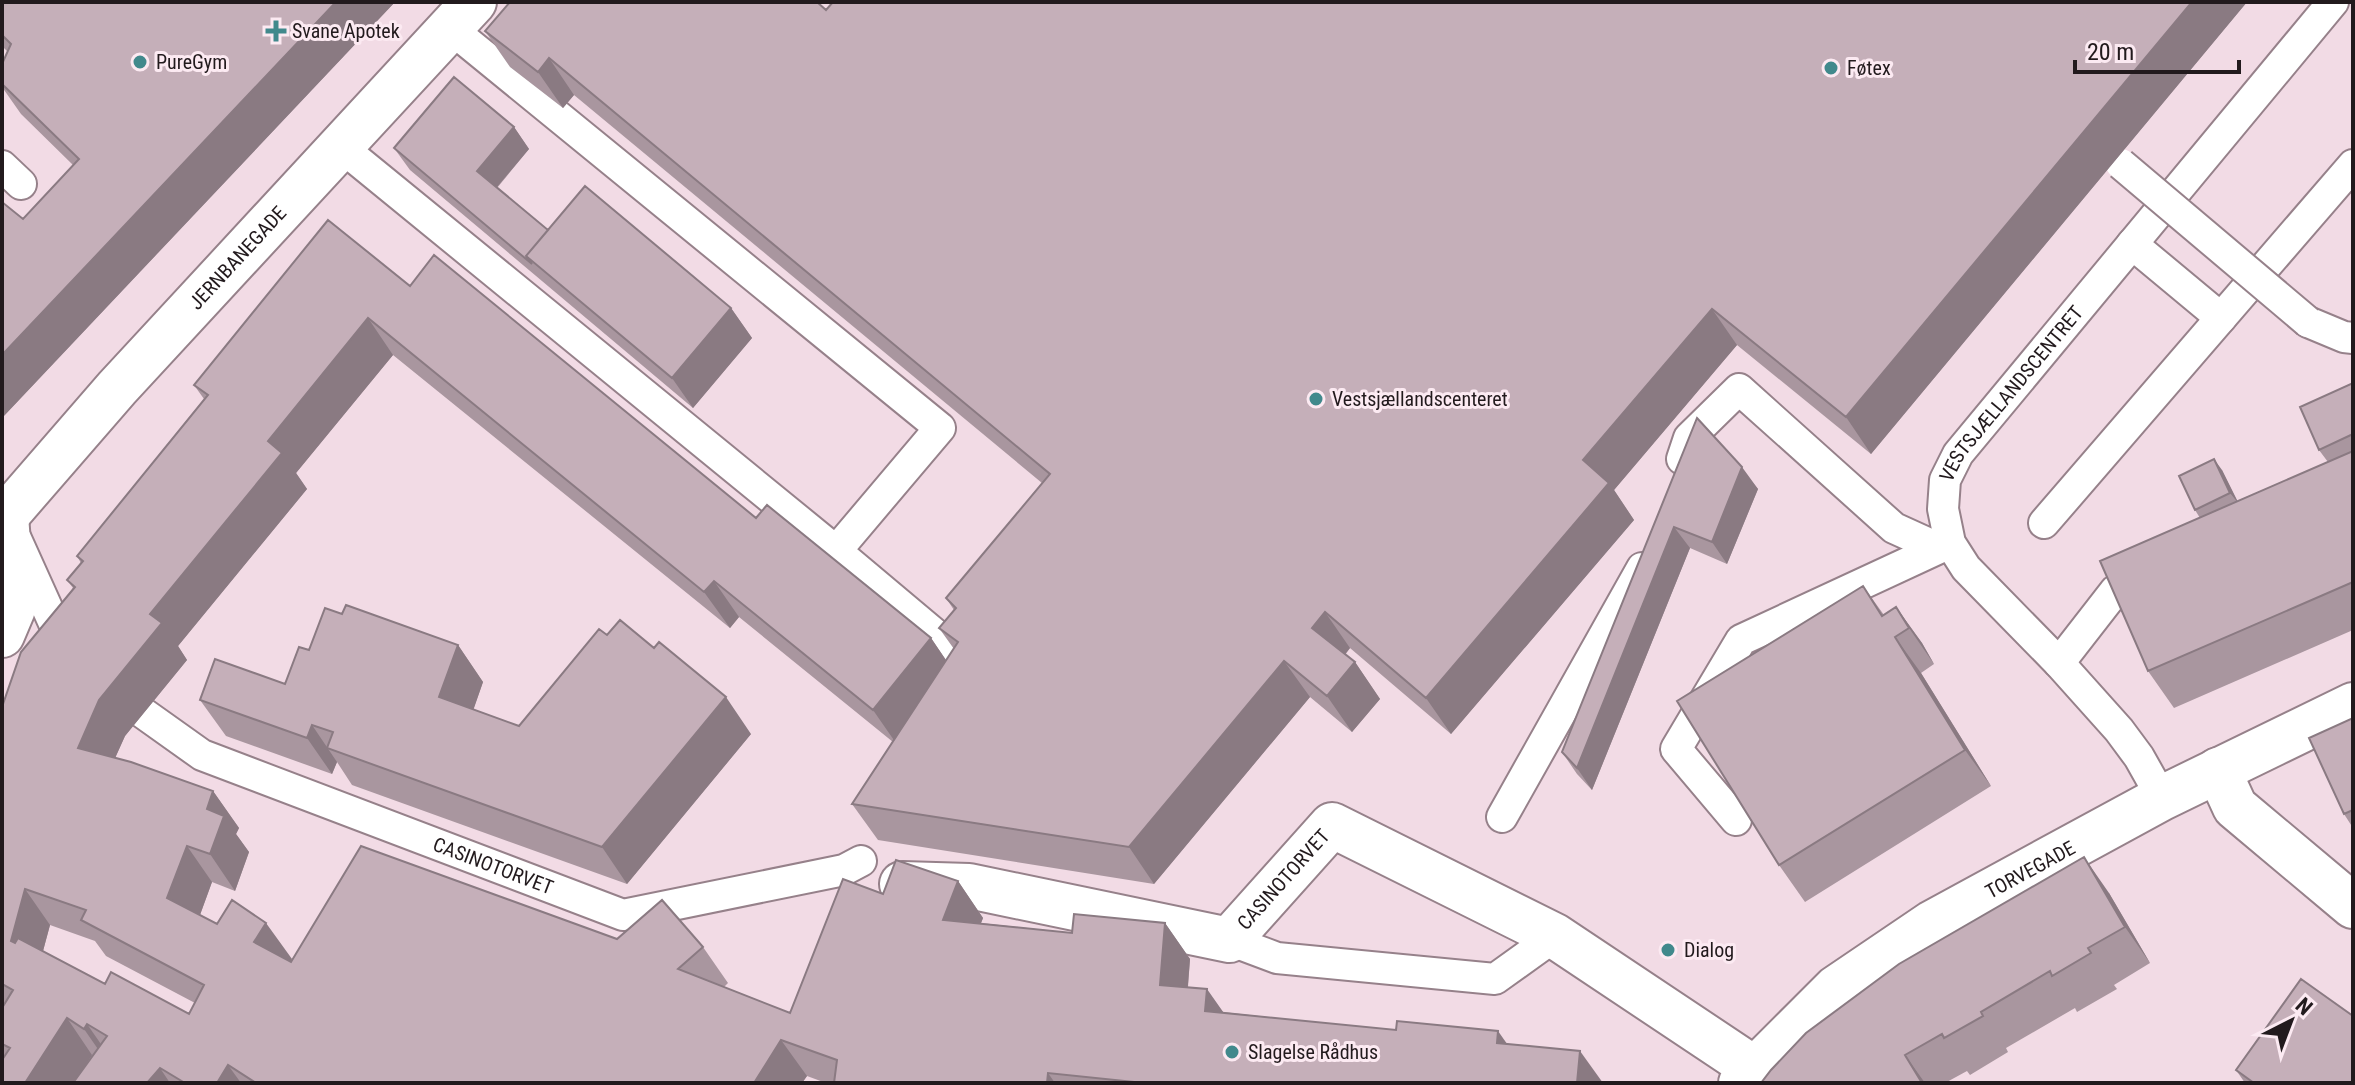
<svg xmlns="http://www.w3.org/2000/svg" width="2355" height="1085" font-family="'Roboto Condensed',sans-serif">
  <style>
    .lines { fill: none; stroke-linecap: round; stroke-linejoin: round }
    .lane-casing { stroke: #96818a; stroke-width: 34 }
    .street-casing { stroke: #96818a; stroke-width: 48 }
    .secondary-casing { stroke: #96818a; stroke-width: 48 }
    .lane { stroke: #fff; stroke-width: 30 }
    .street { stroke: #fff; stroke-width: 44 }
    .secondary { stroke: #fff; stroke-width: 44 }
    .lane-bridge-casing { stroke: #96818a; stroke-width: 34; stroke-linecap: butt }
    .lane-bridge { stroke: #fff; stroke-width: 30 }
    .wall { fill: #a9969f; fill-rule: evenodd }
    .shaded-wall { fill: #8a7a82 }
    .building { fill: #c5afb9; stroke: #8a7a82; stroke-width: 2; fill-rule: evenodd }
    .poi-dot { fill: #41898c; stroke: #fceaf2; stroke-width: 3 }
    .labels { text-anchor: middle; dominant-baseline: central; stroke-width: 6; stroke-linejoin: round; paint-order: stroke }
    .poi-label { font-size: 20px; fill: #221a1d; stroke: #fceaf2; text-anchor: start }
    .street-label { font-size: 20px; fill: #221a1d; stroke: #fceaf2 }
  </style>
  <rect width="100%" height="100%" fill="#f2dbe5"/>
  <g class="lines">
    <defs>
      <g id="lane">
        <path d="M340,146L836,551L940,428L450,28"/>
        <path d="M2,166L21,184"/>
        <path d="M2132,244L2221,318"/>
        <path d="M2308,322L2344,337L2353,338"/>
        <path d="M1682,459L1689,438L1739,389L1894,528L1938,548"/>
        <path d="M2044,523L2353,165"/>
        <path d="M16,539L67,652"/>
        <path d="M836,551L961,656"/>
        <path d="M2059,663L2115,591L2150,575"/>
        <path id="s1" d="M143,713L202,755L623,915L844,870L861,861"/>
        <path id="s2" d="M2162,798L2139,757L2119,730L2059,663L1966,568L1950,543L1943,509L1945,480L1958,454L2333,2"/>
        <path d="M1502,817L1642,568"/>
        <path d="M1736,820L1676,749L1741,640L1948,544"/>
        <path d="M1229,940L1277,958L1495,979L1555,936"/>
      </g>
      <g id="street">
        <path d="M2,517L6,516L13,609L2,635"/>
        <path d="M2218,770L2235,807L2353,906"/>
        <path id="s3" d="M902,884L969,886L1229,940L1332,825L1555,936L1753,1068"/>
        <path id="s4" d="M1741,1083L1836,988L1932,923L2162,798L2353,705"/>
      </g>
      <g id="secondary">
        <path id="s5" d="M2,513L6,516L117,388L474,2"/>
      </g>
    </defs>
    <use href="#lane" class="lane-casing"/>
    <use href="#street" class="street-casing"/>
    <use href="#secondary" class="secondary-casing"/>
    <use href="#lane" class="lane"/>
    <use href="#street" class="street"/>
    <use href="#secondary" class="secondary"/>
    <defs>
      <path id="lane-bridge" d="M2121,164L2308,322"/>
    </defs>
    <use href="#lane-bridge" class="lane-bridge-casing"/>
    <use href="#lane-bridge" class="lane-bridge"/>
  </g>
  <path class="wall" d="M2,2H395L2,418V202L23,219L73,165L21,114L2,87V64L8,52L2,46Z
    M833,2H2247L1871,454L1737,345L1614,490L1634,520L1451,734L1350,648L1345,655L1355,662L1380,699L1352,732L1310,697L1154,884L878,840L852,804L893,742L739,617L730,628L393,355L296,473L307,489L178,646L187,660L125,736L115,758L213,791L239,828L236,834L249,852L235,891L212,882L200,915L292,959L290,962L617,939L703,947L728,983L724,987L790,1013L883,894L958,881L983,918L981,923L1072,933L1165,923L1190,959L1188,987L1223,1012L1507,1044L1603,1083H826L807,1076L802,1083H2L3,1059L2,1057V707L73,588L67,580L81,563L77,556L204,399L194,385L410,286L756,518L931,638L946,660L954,649L939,628L954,610L946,598L1042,483L574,95L563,108L510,67L485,31L826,10ZM50,925L95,941L106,956L195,1003L189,1014L105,984L43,951Z
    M514,127L529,149L497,188L548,230L731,308L752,338L693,408L410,170L394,148Z
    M2353,383V630L2174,708L2148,671L2200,518L2195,510L2222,470L2237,501L2328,462L2319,450Z
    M1697,418L1758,489L1727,564L1690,548L1592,790L1577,774L1562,752Z
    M1863,586L1884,615L1896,607L1922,643L1934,664L1921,673L1991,786L1805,902L1779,865Z
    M342,614L458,645L483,682L473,710L519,726L751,734L627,884L352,785L337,762L332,774L226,736L200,700L285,684L309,650Z
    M2353,718V828L2344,814Z
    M2109,893L2150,963L2114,985L2117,989L2077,1012L2075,1008L2006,1048L2008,1052L1970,1075L1967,1071L1945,1083H1761Z
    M2236,1070L2353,1083H2245Z"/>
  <path class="shaded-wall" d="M336,2H395L2,418V355Z
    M2192,2H2247L1871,454L1846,417Z
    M549,58L574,95L563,108L538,72Z
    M514,127L529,149L492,193L477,171Z
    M731,308L752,338L693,408L672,378Z
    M1712,309L1737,345L1614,490L1634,520L1451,734L1426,698L1583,460Z
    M368,318L393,355L296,473L307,489L178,646L187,660L125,736L103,785L78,748L99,700L150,614L268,441Z
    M2214,459L2222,470L2239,504L2230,493Z
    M1742,467L1758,489L1727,564L1712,542Z
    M1674,527L1690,548L1592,790L1577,768Z
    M714,581L739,617L730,628L704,592Z
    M1896,607L1922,643L1934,664L1909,628Z
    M1325,612L1350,648L1337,664L1312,628Z
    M1895,637L1921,673L1991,786L1965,750Z
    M931,638L956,675L898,746L873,710Z
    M458,645L483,682L465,734L439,697Z
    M1284,661L1310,697L1154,884L1129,847Z
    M1355,662L1380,699L1352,732L1327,696Z
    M726,697L751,734L627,884L602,847Z
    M312,725L337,762L332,774L307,738Z
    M213,791L239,828L236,834L249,852L235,891L210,854L207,809Z
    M187,846L212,882L193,934L167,898Z
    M2084,857L2109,893L2150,963L2125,927Z
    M958,881L983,918L968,956L943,920Z
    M25,889L50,925L36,977L11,941Z
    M266,923L292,959L280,979L254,942Z
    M1165,923L1190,959L1185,1021L1160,985Z
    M1207,989L1233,1026L1205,1011Z
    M67,1018L92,1055L74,1083H25Z
    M87,1024L112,1060L109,1065L84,1029Z
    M1498,1031L1524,1068L1497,1043Z
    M781,1040L807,1076L802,1083H754Z
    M1580,1051L1603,1083H1577Z
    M1905,1055L1925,1083H1922Z
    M228,1065L241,1083H217Z
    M160,1068L170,1083H147Z
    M1048,1073L1055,1083H1047Z"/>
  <path class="building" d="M2,2H336L2,355V202L23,219L79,159L2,84V64L11,44L2,35Z
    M510,2H817L826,10L833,2H2192L1846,417L1712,309L1583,460L1609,483L1426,698L1325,612L1312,628L1355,662L1327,696L1284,661L1129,847L852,804L958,642L939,628L956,608L946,598L1050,474L549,58L538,72L485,31Z
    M454,77L514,127L477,171L548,230L526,256L532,264L394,148Z
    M585,186L731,308L672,378L526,256Z
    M328,220L410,286L434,255L756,518L767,505L931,638L873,710L714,581L704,592L368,318L268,441L282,453L150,614L162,623L99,700L78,748L131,762L213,791L207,809L224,816L210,854L187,846L167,898L217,924L232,900L266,923L254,942L291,962L361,846L617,939L662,900L703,947L678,969L790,1013L843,879L883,894L896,860L958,881L943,920L1072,933L1074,914L1165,923L1160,985L1207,989L1205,1011L1396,1030L1397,1021L1498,1031L1497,1043L1580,1051L1577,1083H1144L1048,1073L1047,1083H834L837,1060L781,1040L754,1083H256L228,1065L217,1083H185L160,1068L147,1083H73L107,1036L87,1024L84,1029L67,1018L25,1083H2V1060L10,1048L2,1044V1008L13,990L2,984V707L21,652L75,587L67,580L83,561L77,556L208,395L194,385ZM25,889L86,910L81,920L204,985L189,1014L111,972L105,984L18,938L15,943L11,941Z
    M2353,383V434L2319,450L2300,407Z
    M1697,418L1742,467L1712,542L1674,527L1577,768L1562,752Z
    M2353,451V582L2148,671L2100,561Z
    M2214,459L2230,493L2195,510L2179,476Z
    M1863,586L1882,616L1896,607L1909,628L1895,637L1965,750L1779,865L1677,701Z
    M346,605L458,645L439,697L519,726L599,629L607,635L620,620L654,648L659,642L726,697L602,847L327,748L333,732L312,725L307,738L200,700L215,659L285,684L299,647L309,650L325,608L342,614Z
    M2353,718V810L2344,814L2309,738Z
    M2084,857L2125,927L2088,948L2091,953L2052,976L2050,971L1981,1012L1983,1016L1944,1038L1942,1034L1905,1055L1922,1083H1761L1771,1070L1806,1033L1899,964Z
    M2301,979L2353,1016V1083H2254L2236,1070Z"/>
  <g class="poi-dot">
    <path d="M272 19h8v8h8v8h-8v8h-8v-8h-8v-8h8z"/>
    <circle cx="140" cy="62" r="8"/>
    <circle cx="1831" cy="68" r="8"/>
    <circle cx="1316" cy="399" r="8"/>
    <circle cx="1668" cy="950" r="8"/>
    <circle cx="1232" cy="1052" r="8"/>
  </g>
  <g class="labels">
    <g class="poi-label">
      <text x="292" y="31">Svane Apotek</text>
      <text x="156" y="62">PureGym</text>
      <text x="1847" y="68">Føtex</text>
      <text x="1332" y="399">Vestsjællandscenteret</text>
      <text x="1684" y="950">Dialog</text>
      <text x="1248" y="1052">Slagelse Rådhus</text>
    </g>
    <g class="street-label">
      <text stroke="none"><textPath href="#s5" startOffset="352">JERNBANEGADE</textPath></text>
      <text stroke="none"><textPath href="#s2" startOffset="506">VESTSJÆLLANDSCENTRET</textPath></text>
      <text stroke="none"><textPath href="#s1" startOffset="384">CASINOTORVET</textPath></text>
      <text stroke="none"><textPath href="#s4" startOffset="362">TORVEGADE</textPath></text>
      <text stroke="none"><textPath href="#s3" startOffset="414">CASINOTORVET</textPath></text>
    </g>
  </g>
  <rect width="2355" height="1085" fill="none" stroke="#221a1d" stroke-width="8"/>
  <g transform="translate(2291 1021) rotate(42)" stroke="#fceaf2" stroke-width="6" paint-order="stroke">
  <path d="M0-6L14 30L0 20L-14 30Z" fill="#221a1d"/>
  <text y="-12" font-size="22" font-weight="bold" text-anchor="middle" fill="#221a1d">N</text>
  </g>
  <path d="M2075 60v12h164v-12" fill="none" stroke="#221a1d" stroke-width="4"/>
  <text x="2087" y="60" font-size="24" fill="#221a1d" stroke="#fceaf2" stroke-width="6" paint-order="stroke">20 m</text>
</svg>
